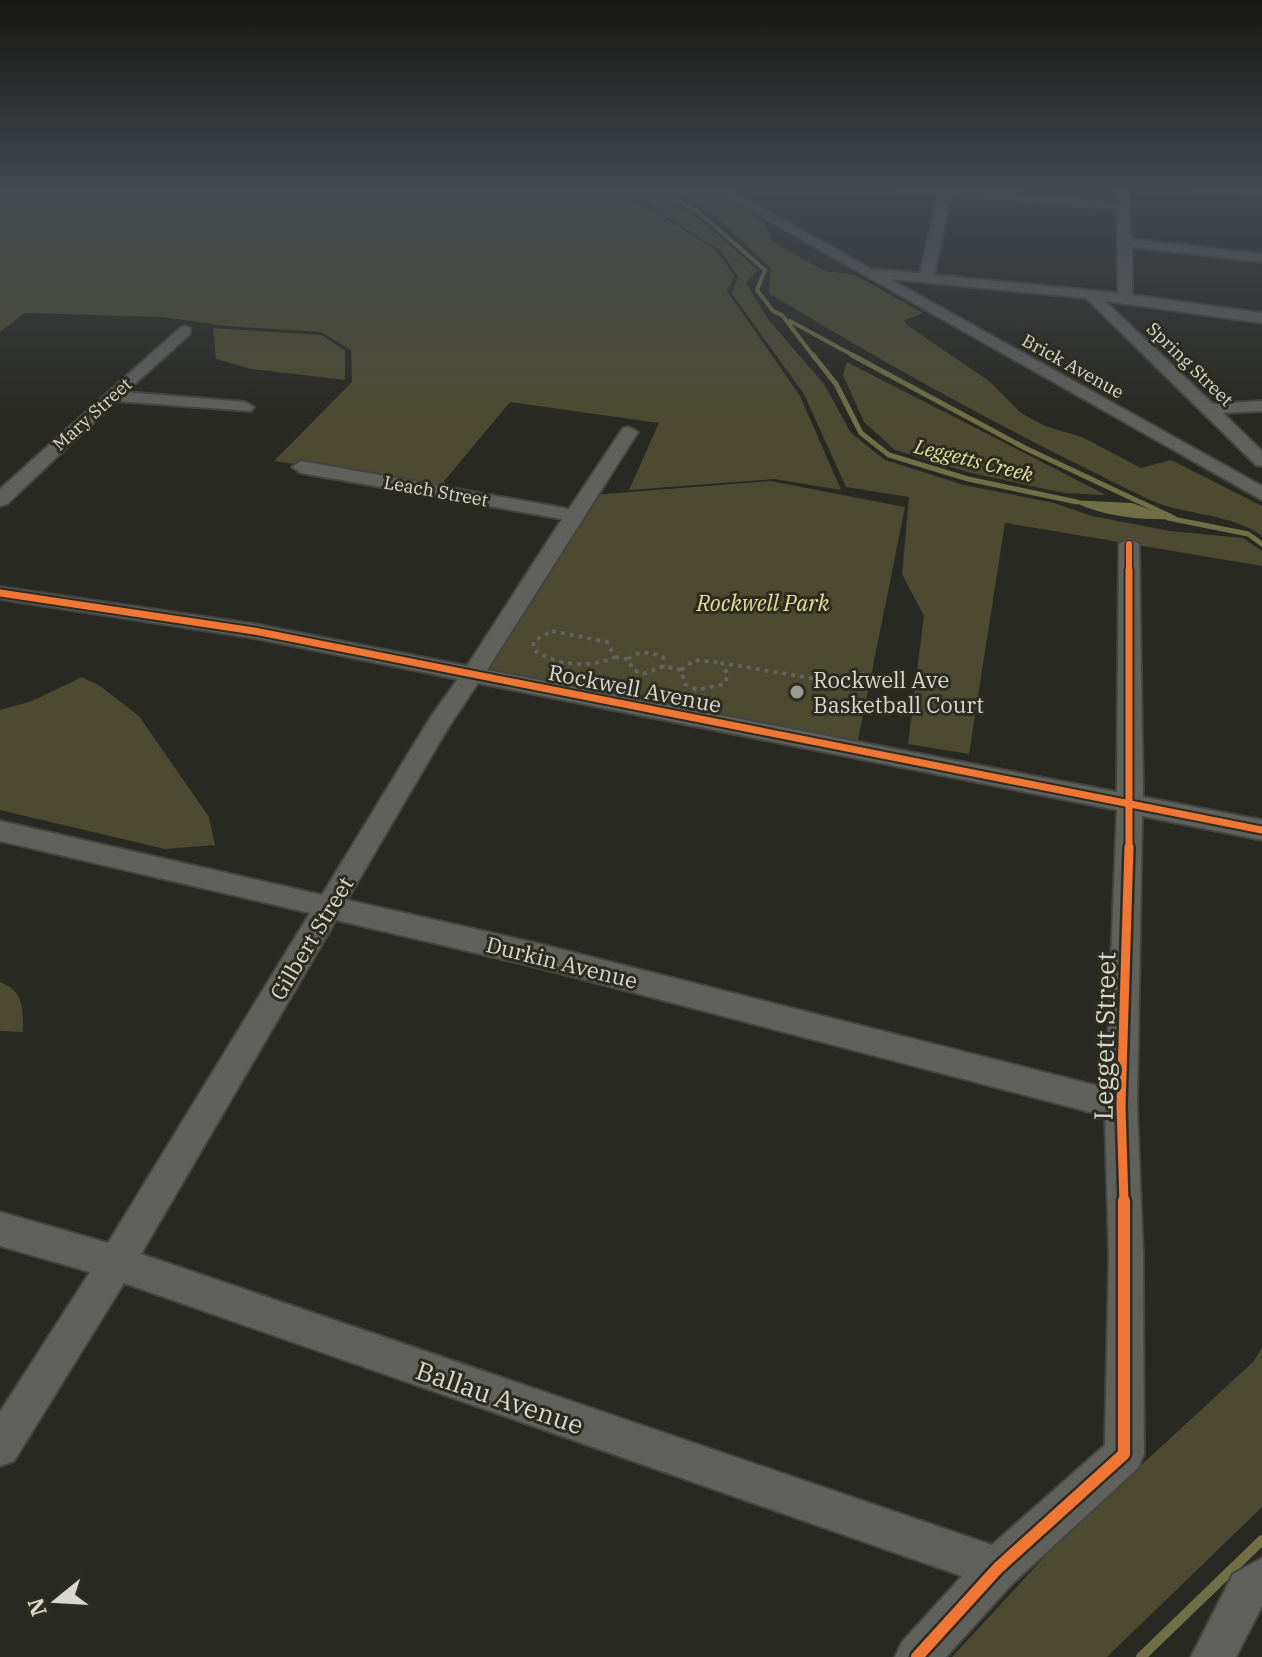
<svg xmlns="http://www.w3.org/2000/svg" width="1262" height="1657" font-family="'IBM Plex Serif',serif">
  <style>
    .green { fill: #4c4b31 }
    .water { fill: #706f46 }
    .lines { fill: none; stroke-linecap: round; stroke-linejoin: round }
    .stream-far2 { stroke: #706f46; stroke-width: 4 }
    .stream-far1 { stroke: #706f46; stroke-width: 5 }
    .stream { stroke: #706f46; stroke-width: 10 }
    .minor-casing { stroke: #444440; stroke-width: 4 }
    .path { stroke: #62625f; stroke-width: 4; stroke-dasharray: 4 5; stroke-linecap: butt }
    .minor { fill: #60605d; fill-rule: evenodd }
    .cycleway-far3-casing { stroke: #2c2c20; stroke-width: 9 }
    .cycleway-far2-casing { stroke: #2c2c20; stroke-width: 11 }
    .cycleway-far1-casing { stroke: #2c2c20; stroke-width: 14 }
    .cycleway-casing { stroke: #2c2c20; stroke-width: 17 }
    .cycleway-far3 { stroke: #f07635; stroke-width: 6 }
    .cycleway-far2 { stroke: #f07635; stroke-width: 7 }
    .cycleway-far1 { stroke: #f07635; stroke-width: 9 }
    .cycleway { stroke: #f07635; stroke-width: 12 }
    .poi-dot { fill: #9b9b94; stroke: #2c2c20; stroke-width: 3 }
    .labels { text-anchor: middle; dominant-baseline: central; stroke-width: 6; stroke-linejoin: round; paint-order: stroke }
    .far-street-label { font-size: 18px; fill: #d8d8d1; stroke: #2c2c20 }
    .far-water-label { font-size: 20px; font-style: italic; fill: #e8e69e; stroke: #2c2c20 }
    .park-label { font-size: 22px; font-style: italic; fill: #e3e199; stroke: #2c2c20 }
    .poi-label { font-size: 22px; fill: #d8d8d1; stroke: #2c2c20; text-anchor: start }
    .street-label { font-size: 22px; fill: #d8d8d1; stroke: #2c2c20 }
    .near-street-label { font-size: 26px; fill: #d8d8d1; stroke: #2c2c20 }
  </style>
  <rect width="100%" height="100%" fill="#292923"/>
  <path class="green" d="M5,187H596L641,203L716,250L734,275L727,291L800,396L841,490L774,479L629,490L659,423L510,402L440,486L274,461L352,382L351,350L321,332L226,326L162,317L25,313L0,332V190Z
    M605,187C615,187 627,186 637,188C683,196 723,240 757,270L746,283L767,318L824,384L851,433L885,460L964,485L1054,503L1092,516L1170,531L1243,538L1262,551V566L1005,523L969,754L908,744L924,616L902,574L909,497L846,487L804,394L732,294L738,277L721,251L643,202Z
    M664,187H707L764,222L773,242L825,271L855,275L923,313L904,320L907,325L989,381L1021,413L1045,426L1082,437L1141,468L1171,460L1262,506V536C1229,512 1184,516 1148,499C1018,436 892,369 769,293L771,268L716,217Z
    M213,328L322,335L345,351V380L251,369L216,359Z
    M847,362L1106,495L1064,493L971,473L895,450L864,422L843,375Z
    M770,481L905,507L858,740L480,673L592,495Z
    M82,677L100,686L139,716L209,817L215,845L165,849L0,810V710L32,701Z
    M0,982C24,991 23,1008 23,1032L0,1031Z
    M1262,1347V1507L1107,1657H952L1059,1541L1254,1361Z"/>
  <path class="water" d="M1069,500L1132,503L1176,519C1137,520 1105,517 1069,500Z"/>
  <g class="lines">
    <path class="stream-far2" d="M648,187L696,210L765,270L757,290L773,311L782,315L814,357
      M790,321L856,357"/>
    <path class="stream-far1" d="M813,355L836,384L861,433L889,455L968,479L1077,502
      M852,355L1025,448L1174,518
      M1168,518L1248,534L1262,544"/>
    <path class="stream" d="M1141,1657L1262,1540"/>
    <defs>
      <path id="minor" d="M709,187H725L871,269L920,273L938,194L903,191L897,187H949L1116,202V187H1128L1131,239L1262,254V262L1132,247V295L1262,313V323L1105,301L1213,404L1262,401V411L1223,413L1262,451V466L1256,465L1086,298L890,279L1262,486V500ZM951,195L1117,209L1118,293L934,275Z
        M1194,187L1262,188V196L1200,191Z
        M185,326L190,328V334L126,392L245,402L254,407L251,411L116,401L7,504L0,506V489L180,328Z
        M629,427L638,432L487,670L1117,792L1119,544L1129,538L1139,544L1143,797L1262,820V840L1142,816L1137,1106L1143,1256L1144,1454L1138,1468L1013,1583L946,1657H895L902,1642L962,1576L124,1283L14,1461L0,1466V1412L90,1272L0,1246V1212L108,1243L310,913L0,841V821L322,895L430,718L458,679L254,638L0,599V587L254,624L467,666L562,519L301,473L292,467L301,461L569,509L623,428ZM478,683L1117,810L1106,1088L536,943L347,900L448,728ZM336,920L536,967L1105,1116L1109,1256L1105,1445L992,1545L141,1254Z
        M1262,1558V1606L1236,1657H1191L1233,1574Z"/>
    </defs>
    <use href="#minor" class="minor-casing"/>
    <path class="path" d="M552,631L607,642L615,657C589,669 556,666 533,649L534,641Z
      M615,657L628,659L633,670L643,674L664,666L681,670L685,684L697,690L724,684L728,676L722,663L840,683L870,672
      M628,659C639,650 650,652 663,657L664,666
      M681,670L694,660L722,663"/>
    <use href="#minor" class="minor"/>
    <defs>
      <path id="cycleway-far3" d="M1129,544V572"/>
      <path id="cycleway-far2" d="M0,593L254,631L1262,830
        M1129,849V570"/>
      <path id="cycleway-far1" d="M1124,1203L1121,1106L1129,847"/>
      <path id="cycleway" d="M917,1657L998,1568L1124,1454V1201"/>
    </defs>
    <use href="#cycleway-far3" class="cycleway-far3-casing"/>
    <use href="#cycleway-far2" class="cycleway-far2-casing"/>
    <use href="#cycleway-far1" class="cycleway-far1-casing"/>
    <use href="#cycleway" class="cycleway-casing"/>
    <use href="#cycleway-far3" class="cycleway-far3"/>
    <use href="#cycleway-far2" class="cycleway-far2"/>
    <use href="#cycleway-far1" class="cycleway-far1"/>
    <use href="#cycleway" class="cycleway"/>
  </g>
  <linearGradient id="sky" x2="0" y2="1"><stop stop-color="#171713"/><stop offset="0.45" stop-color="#434950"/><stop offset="1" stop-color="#434950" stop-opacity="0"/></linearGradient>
  <rect width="1262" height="419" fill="url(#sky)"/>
  <circle class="poi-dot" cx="797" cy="692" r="8"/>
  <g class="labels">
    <g class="far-street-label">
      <text transform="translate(1190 364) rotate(44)">Spring Street</text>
      <text transform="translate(1073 366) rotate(29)">Brick Avenue</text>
      <text transform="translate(92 414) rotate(-42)">Mary Street</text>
      <text transform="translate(436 491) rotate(10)">Leach Street</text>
    </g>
    <g class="far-water-label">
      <text transform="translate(974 460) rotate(14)">Leggetts Creek</text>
    </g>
    <g class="park-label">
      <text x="763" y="602">Rockwell Park</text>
    </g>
    <g class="poi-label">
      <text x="813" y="679">Rockwell Ave<tspan x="813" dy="25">Basketball Court</tspan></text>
    </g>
    <g class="street-label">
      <text transform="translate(635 688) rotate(11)">Rockwell Avenue</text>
      <text transform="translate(311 938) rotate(-59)">Gilbert Street</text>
      <text transform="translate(562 962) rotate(14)">Durkin Avenue</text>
    </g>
    <g class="near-street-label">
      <text transform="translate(1104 1036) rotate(-89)">Leggett Street</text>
      <text transform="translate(500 1397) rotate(19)">Ballau Avenue</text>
    </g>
  </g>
  <g transform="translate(56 1601) rotate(252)" stroke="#2c2c20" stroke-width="6" paint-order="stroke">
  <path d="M0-6L14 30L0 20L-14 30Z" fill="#d8d8d1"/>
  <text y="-12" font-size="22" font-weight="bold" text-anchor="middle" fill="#d8d8d1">N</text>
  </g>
</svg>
